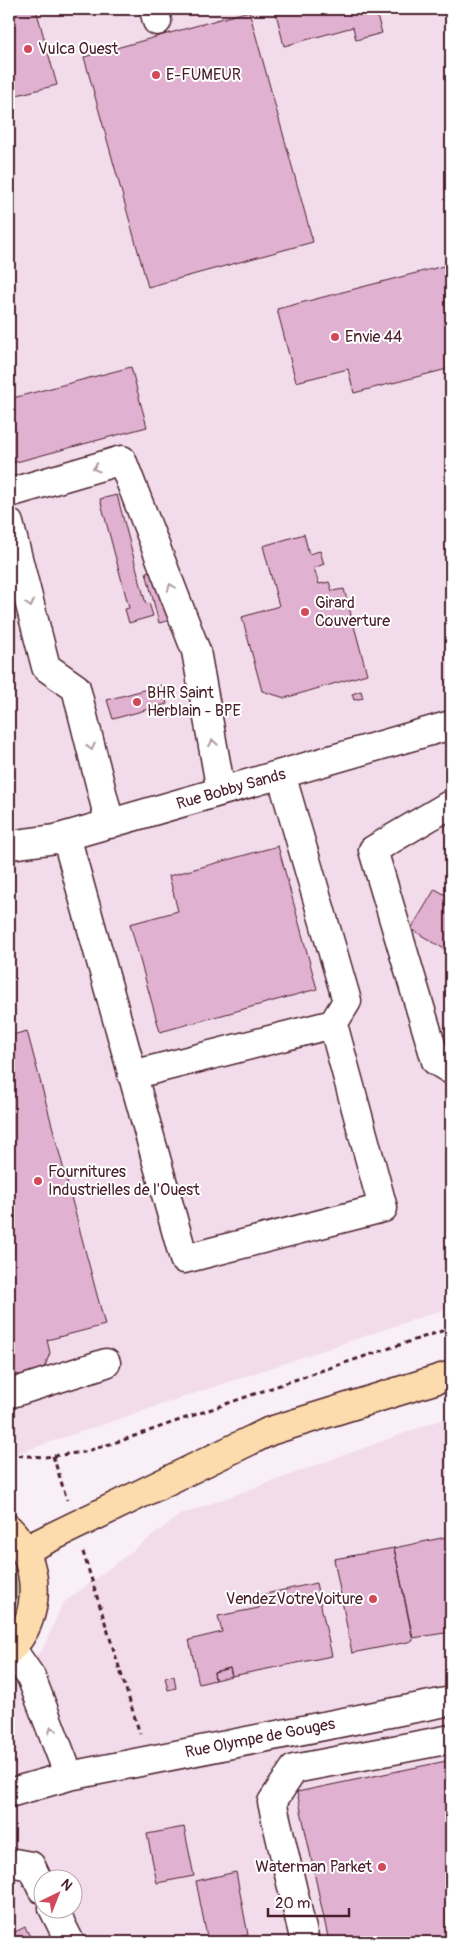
<svg xmlns="http://www.w3.org/2000/svg" width="460" height="1951" font-family="Pangolin,sans-serif">
  <style>
    .built { fill: #f2dceb; fill-rule: evenodd }
    .green { fill: #c5e39b; stroke: #888163 }
    .building { fill: #e1b1d2; stroke: #4a1f2b }
    .lines { fill: none; stroke-linecap: round; stroke-linejoin: round }
    .minor-casing { stroke: #4a1f2b; stroke-width: 31 }
    .major-casing { stroke: #4a1f2b; stroke-width: 31 }
    .path { stroke: #4a1f2b; stroke-width: 3; stroke-dasharray: 5 4; stroke-linecap: butt }
    .minor { stroke: #fff; stroke-width: 28 }
    .major { stroke: #fcdcac; stroke-width: 28 }
    .oneway { stroke: #ae9aa0 }
    .poi-dot { fill: #d1495b; stroke: #fff; stroke-width: 2 }
    .labels { text-anchor: middle; dominant-baseline: central; stroke-width: 4; stroke-linejoin: round; paint-order: stroke }
    .poi-label { font-size: 16px; fill: #4a1f2b; stroke: #fff; text-anchor: start }
    .street-label { font-size: 16px; fill: #4a1f2b; stroke: #fff }
  </style>
  <rect width="100%" height="100%" fill="#f9eff6"/>
  <filter id="ink" filterUnits="userSpaceOnUse"><feTurbulence type="fractalNoise" baseFrequency=".02" numOctaves="2"/><feDisplacementMap in="SourceGraphic" scale="10" xChannelSelector="R" yChannelSelector="G"/><feConvolveMatrix kernelMatrix="1 2 1 2 8 2 1 2 1" color-interpolation-filters="sRGB"/></filter>
  <g filter="url(#ink)">
    <path class="built" d="M9,9H451V1307L9,1456Z
      M451,1416V1942H9V1671L42,1651L62,1604L180,1515ZM42,1878H72V1908H42Z"/>
    <path class="green" d="M9,1559C19,1577 20,1603 9,1621Z"/>
    <path class="building" d="M24,9H36L57,85L9,97V13Z
      M275,9H375L382,33L356,40L353,27L284,46Z
      M249,11L313,242L148,287L84,57Z
      M451,264V368L354,393L348,369L296,382L277,309Z
      M131,367L147,427L9,464V399Z
      M117,495L146,604L149,603L153,616L129,623L125,609L129,608L100,499Z
      M304,534L309,554L320,551L324,564L314,568L319,584L329,582L332,591L344,589L367,674L285,698L262,691L242,617L279,606L263,546Z
      M157,569L171,620L159,623L146,572Z
      M162,685L167,704L113,719L107,700Z
      M361,691L363,698L354,700L352,694Z
      M278,846L317,989L160,1032L130,924L178,911L169,876Z
      M435,889L451,898V953L411,929Z
      M27,1031L105,1325L47,1340L50,1353L45,1366L41,1370L23,1376L9,1372V1036Z
      M451,1037V1055L443,1050Z
      M451,1536V1632L413,1638L394,1548Z
      M394,1548L413,1641L352,1653L334,1559Z
      M316,1583L332,1656L232,1676L230,1668L214,1672L215,1680L199,1684L189,1640L222,1632L218,1616L259,1608L256,1596Z
      M230,1668L232,1676L215,1680L214,1672Z
      M174,1676L176,1688L168,1690L165,1677Z
      M451,1760V1942H329L297,1792Z
      M184,1827L194,1876L157,1883L147,1834Z
      M236,1872L248,1935L208,1942L196,1881Z
      M25,1927L33,1942H9V1935Z"/>
    <g class="lines">
      <defs>
        <path id="minor" d="M154,9L157,21
          M9,493L122,460L196,651L221,791
          M9,523L46,667L76,688L110,824
          M281,774L347,1001L333,1024
          M451,804L373,850L436,1061L451,1070
          M66,836C106,977 144,1118 184,1259L383,1208L333,1024L132,1075
          M9,845L56,839L451,725
          M9,1394L106,1363
          M11,1648L31,1677L69,1776
          M9,1793L69,1776L451,1701
          M9,1862L31,1866L42,1889
          M53,1908L70,1942
          M305,1942L272,1802L294,1769L451,1739"/>
        <path id="major" d="M9,1529C41,1561 43,1618 9,1650
          M25,1550L270,1431L451,1375"/>
      </defs>
      <use href="#minor" class="minor-casing"/>
      <use href="#major" class="major-casing"/>
      <path class="path" d="M9,1455L45,1457L84,1452L123,1440L320,1371L451,1328
        M53,1456L67,1500
        M83,1552L140,1734"/>
      <use href="#minor" class="minor"/>
      <use href="#major" class="major"/>
    </g>
    <defs><path id="oneway-chevron" d="M-2-3.5L2.5 0L-2 3.5" fill="none" stroke-width="1.6" stroke-linecap="round" stroke-linejoin="round" transform="scale(1.25)"/></defs>
    <g class="oneway">
      <use href="#oneway-chevron" transform="translate(96 468) rotate(164)"/>
      <use href="#oneway-chevron" transform="translate(171 587) rotate(-111)"/>
      <use href="#oneway-chevron" transform="translate(30 604) rotate(76)"/>
      <use href="#oneway-chevron" transform="translate(213 743) rotate(-100)"/>
      <use href="#oneway-chevron" transform="translate(91 747) rotate(76)"/>
      <use href="#oneway-chevron" transform="translate(52 1730) rotate(-111)"/>
    </g>
  </g>
  <g class="poi-dot">
    <circle cx="28" cy="49" r="5"/>
    <circle cx="156" cy="75" r="5"/>
    <circle cx="335" cy="337" r="5"/>
    <circle cx="305" cy="612" r="5"/>
    <circle cx="137" cy="702" r="5"/>
    <circle cx="38" cy="1181" r="5"/>
    <circle cx="373" cy="1599" r="5"/>
    <circle cx="382" cy="1867" r="5"/>
  </g>
  <g class="labels">
    <g class="poi-label">
      <text x="38" y="49">Vulca Ouest</text>
      <text x="166" y="75">E-FUMEUR</text>
      <text x="345" y="337">Envie 44</text>
      <text x="315" y="603">Girard<tspan x="315" dy="18">Couverture</tspan></text>
      <text x="147" y="693">BHR Saint<tspan x="147" dy="18">Herblain - BPE</tspan></text>
      <text x="48" y="1172">Fournitures<tspan x="48" dy="18">Industrielles de l'Ouest</tspan></text>
      <text x="363" y="1599" text-anchor="end">VendezVotreVoiture</text>
      <text x="372" y="1867" text-anchor="end">Waterman Parket</text>
    </g>
    <g class="street-label">
      <text transform="translate(231 789) rotate(-16)">Rue Bobby Sands</text>
      <text transform="translate(260 1738) rotate(-11)">Rue Olympe de Gouges</text>
    </g>
  </g>
  <rect width="460" height="1951" fill="none" stroke="#fff" stroke-width="30"/>
  <rect x="15" y="15" width="430" height="1921" fill="none" stroke="#4a1f2b" stroke-width="2" filter="url(#ink)"/>
  <g transform="translate(58 1894) rotate(43)"><circle r="24" fill="#ffffff" stroke="#b7a5aa"/>
  <path d="M0-4L9 19L0 12L-9 19Z" fill="#d1495b"/>
  <text y="-8" font-size="14" font-weight="bold" text-anchor="middle" fill="#4a1f2b">N</text>
  </g>
  <path d="M268 1908v8h81v-8" fill="none" stroke="#4a1f2b" stroke-width="2.5"/>
  <text x="275" y="1908" font-size="15" fill="#4a1f2b" stroke="#ffffff" stroke-width="4" paint-order="stroke">20 m</text>
</svg>
